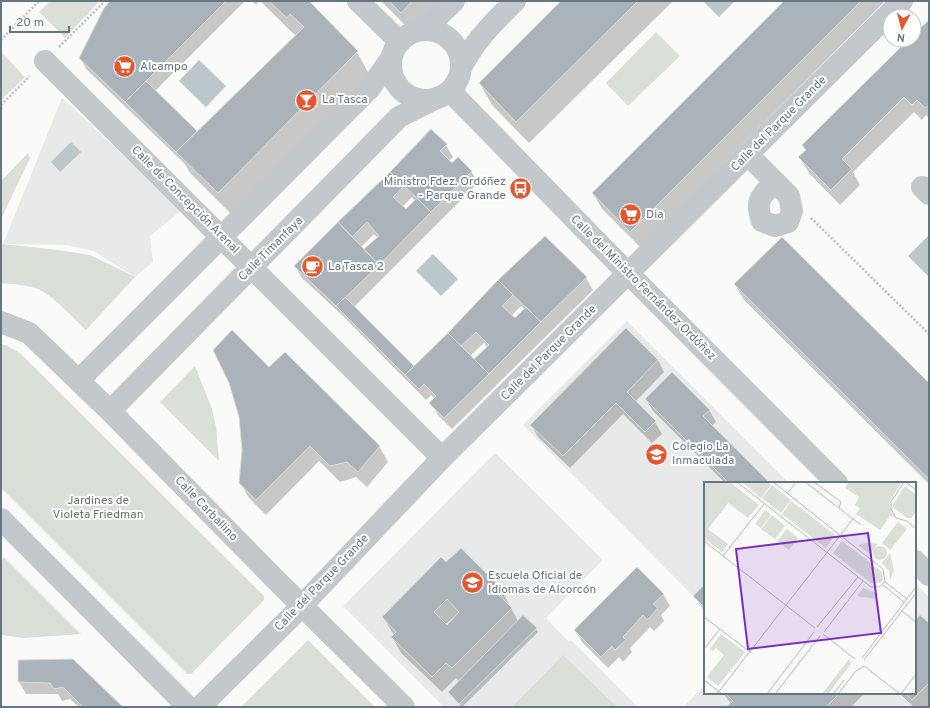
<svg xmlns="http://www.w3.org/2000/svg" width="930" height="708" font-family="Overpass,sans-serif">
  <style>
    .built { fill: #e8e9e9 }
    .green { fill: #dadfd7 }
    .water { fill: #bbc7cb }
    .shadow { fill: #0003; fill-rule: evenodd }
    .building { fill: #aab3b9; stroke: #dcdcda; fill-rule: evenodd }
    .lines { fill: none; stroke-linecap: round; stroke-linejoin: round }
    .path { stroke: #bbbfc2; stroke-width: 2.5; stroke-dasharray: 2 2; stroke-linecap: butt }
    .minor { stroke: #c3c8cc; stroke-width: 22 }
    .labels { text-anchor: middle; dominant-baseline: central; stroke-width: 4; stroke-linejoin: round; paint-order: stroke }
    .poi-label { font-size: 12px; fill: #657683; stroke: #fff; text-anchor: start }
    .street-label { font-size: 12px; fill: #657683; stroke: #fff }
    .park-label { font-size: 12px; fill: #687a64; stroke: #fff }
    .inset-road { fill: none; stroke: #b5bdc2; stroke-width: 1 }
    .view { fill: #7b2cbf; fill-opacity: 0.15; stroke: #7b2cbf; stroke-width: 2 }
    .inset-edge { fill: none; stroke: #657683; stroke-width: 2 }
  </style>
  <rect width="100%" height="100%" fill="#fafaf8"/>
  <path class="built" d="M62,98L182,210L150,236L153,262L135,277L94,251L67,245L3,244Z
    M627,321L789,483H705V608L523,425Z
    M495,453L603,560L546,618L569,642L571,640L638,707H444L343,606Z
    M915,583L929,597V707H683L705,685V693H915Z"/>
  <path class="green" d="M50,1H97L98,3L65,38L39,12Z
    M656,32L680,56L628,106L606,83Z
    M1,52L25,77L1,100Z
    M28,153L30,158L1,219V181Z
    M3,244L58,250L90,255L135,277L86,330C73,318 54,296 38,289C26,285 13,284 1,283V247Z
    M1,344L8,346L21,354L264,596V600L191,674H187L1,488Z
    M195,366L212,409L216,427L219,461L160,402Z
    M4,557L81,634L24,638L1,635V560Z
    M308,640L375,707H241Z
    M563,655L617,707H512Z"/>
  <path class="water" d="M703,1H735L719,17Z
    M199,60L226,86L206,107L179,81Z
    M71,142L81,152L60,172L51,162Z
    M929,235V277L908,256Z
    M433,254L458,279L441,296L416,271Z"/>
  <path class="shadow" d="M111,1H245L155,91L197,133L296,36L260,1H308L357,52L369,74L231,214L190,173L185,164L87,70L80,58Z
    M252,1H259L256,5Z
    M381,1H446L414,34Z
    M562,1H673L529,143L492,105L480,84Z
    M786,1H885L640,247L602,209L593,193Z
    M929,21V118L926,115L922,120L914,112L853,172L860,185L840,205L809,173L800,158L806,151L803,145L910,40H914V36Z
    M432,131L446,145L453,157L449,161L452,164L471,171L478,183L354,307L414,367L499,280L586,278L593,290L452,429L438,415L431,403L435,399L431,395L426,400L344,317L302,278L295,266ZM412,197L415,201L406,211L402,207ZM374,234L378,238L364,251L361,247ZM521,306L525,310L515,320L511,316ZM484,343L487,347L474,360L470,356Z
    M735,285L929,384V484L744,300Z
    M658,360L664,372L635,402L655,422L662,434L652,443L623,414L570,468L538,437L531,425Z
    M269,369L379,446L388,462L367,487L356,477L340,482L319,461L266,515L249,498L240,482Z
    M646,399L709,410L716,422L712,426L768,483H725L653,411Z
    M446,563L501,589L518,621L536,629L538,632L462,707L452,696L460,682L456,678L442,692L401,653L392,637L394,635L383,617ZM453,618L454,619L447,627L445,625Z
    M705,586V612L694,596Z
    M663,594L670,606L661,615L664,621L654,631L650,627L630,648L632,652L623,662L619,657L608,668L582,642L575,630Z
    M915,622L929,625V707H914L899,693H915Z
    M19,661L121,707H79L70,699L62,701L58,694H26L19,682Z
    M723,693H865L851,707H728L731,704Z"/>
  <path class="building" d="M110,1H226L125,102L79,58L104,8Z
    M269,1H309L358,51L218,193L176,152L304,27L290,14L287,18Z
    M389,1H412L401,13Z
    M561,1H638L516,122L479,83Z
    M784,1H861L630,232L592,193Z
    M929,20V105L925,108L917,100L912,105L904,97L842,159L852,169L831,190L798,157L806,150L802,145L908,40H914V34Z
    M146,81L197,131L176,152L125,102Z
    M431,129L447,144L440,151L452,163L458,157L472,171L431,212L390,172Z
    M390,172L404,186L393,197L406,209L417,198L431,212L379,265L364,249L379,236L367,222L352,237L338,222Z
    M338,222L379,265L336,306L294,266Z
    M545,236L587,277L541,322L498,280Z
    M782,237L929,383V479L734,284Z
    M498,280L513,295L502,306L515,318L526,307L541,322L489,374L474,359L489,345L476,332L461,346L448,333Z
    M345,297L414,366L405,375L336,306Z
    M626,328L658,360L627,392L656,421L645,432L616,403L563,456L530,425Z
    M232,330L269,367L285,352L380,446L358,472L347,462L330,466L310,446L256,500L239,483L242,450L239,417L229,383L213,350Z
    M448,333L489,374L444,418L429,403L436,396L424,384L419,389L405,375Z
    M672,372L710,410L703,416L770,483H729L645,399Z
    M461,548L502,589L497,593L512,608L452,668L446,663L432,677L391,637L396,632L382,617L441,557L446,562ZM447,599L459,612L447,625L434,612Z
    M637,567L664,594L653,604L658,608L647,620L643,615L623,637L626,640L615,650L612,646L601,657L574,630Z
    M705,584V608L693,596Z
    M523,615L537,628L459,704L448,692Z
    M920,615L929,623V683L912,700L905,693H915V620Z
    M73,659L123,707H83L63,687L54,689L50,683L18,682V660Z
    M725,693H840L826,707H726L733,701Z"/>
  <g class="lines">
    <path class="path" d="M1,40L39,1
      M59,47L105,1
      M1,105L30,76
      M811,218L929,334"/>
    <path class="minor" d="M358,1L400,42
      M424,30L454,1
      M391 65a35 35 0 1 1 70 0a35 35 0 1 1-70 0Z
      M45,61L442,458
      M461,68C475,40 493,23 515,1
      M450,91L602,247L837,483
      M748,155L789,196L792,211L788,222L775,226L762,221C757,207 757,200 768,189
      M922,187L929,194
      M1,322L29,333L110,411L274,578L404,707
      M79,380L370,88L392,57
      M110,411L399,117L439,97
      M1,519L188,707
      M915,561L929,575
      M200,707L292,616L442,458L902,1"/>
  </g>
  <defs>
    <symbol id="supermarket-disc" viewBox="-11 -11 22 22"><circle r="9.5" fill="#e4572e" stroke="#fff"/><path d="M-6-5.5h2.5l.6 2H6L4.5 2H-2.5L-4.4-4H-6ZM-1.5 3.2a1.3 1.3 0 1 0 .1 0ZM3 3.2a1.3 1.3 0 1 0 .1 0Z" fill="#fff"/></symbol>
    <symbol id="bar-disc" viewBox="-11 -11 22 22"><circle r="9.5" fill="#e4572e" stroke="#fff"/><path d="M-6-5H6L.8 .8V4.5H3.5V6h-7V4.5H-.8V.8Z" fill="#fff"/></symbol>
    <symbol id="bus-disc" viewBox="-11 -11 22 22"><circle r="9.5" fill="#e4572e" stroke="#fff"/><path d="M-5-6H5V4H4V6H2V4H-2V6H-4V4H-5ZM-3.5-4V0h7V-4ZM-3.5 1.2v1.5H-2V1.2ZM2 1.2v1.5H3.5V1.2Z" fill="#fff"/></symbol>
    <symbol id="cafe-disc" viewBox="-11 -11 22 22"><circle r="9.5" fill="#e4572e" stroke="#fff"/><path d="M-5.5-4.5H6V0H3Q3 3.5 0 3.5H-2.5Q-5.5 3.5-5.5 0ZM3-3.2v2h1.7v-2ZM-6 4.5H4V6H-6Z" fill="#fff"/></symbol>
    <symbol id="school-disc" viewBox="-11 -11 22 22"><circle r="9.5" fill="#e4572e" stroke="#fff"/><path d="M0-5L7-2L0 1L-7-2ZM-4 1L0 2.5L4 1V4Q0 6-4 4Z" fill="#fff"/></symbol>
  </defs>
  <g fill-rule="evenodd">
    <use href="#supermarket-disc" x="112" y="54" width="25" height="25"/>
    <use href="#bar-disc" x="294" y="88" width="25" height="25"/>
    <use href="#bus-disc" x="508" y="176" width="25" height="25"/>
    <use href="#supermarket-disc" x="618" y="202" width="25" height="25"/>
    <use href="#cafe-disc" x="300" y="254" width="25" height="25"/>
    <use href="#school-disc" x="644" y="442" width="25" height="25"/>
    <use href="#school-disc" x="460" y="570" width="25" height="25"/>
  </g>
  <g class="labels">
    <g class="poi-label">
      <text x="140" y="67">Alcampo</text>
      <text x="322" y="100">La Tasca</text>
      <text x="506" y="182" text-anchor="end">Ministro Fdez. Ordóñez<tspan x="506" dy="14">- Parque Grande</tspan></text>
      <text x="646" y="215">Dia</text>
      <text x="328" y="267">La Tasca 2</text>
      <text x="672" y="447">Colegio La<tspan x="672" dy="14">Inmaculada</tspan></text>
      <text x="488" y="576">Escuela Oficial de<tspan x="488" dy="14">Idiomas de Alcorcón</tspan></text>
    </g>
    <g class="street-label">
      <text transform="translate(779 124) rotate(-45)">Calle del Parque Grande</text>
      <text transform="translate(185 200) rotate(45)">Calle de Concepción Arenal</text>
      <text transform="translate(271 249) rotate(-45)">Calle Timanfaya</text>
      <text transform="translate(643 288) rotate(45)">Calle del Ministro Fernández Ordóñez</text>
      <text transform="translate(549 353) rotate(-45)">Calle del Parque Grande</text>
      <text transform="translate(206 509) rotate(46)">Calle Carballino</text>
      <text transform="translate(322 583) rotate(-46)">Calle del Parque Grande</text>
    </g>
    <g class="park-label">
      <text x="98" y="501">Jardines de<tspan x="98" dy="14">Violeta Friedman</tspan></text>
    </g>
  </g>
  <g transform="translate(704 482)">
    <rect width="212" height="212" fill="#fafaf8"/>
    <path d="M0,0H26L55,23L44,36L24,21L4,47L24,62L18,70L0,56ZM38,0H64L67,3L57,16ZM145,0L197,1L185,21L189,35L186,34L176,48L152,32L156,26L151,23L155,15L141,6ZM68,3L87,18L77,31L58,16ZM201,4L212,13V30L207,36H203L188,24ZM87,19L131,53L122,66L78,32ZM61,28L67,33L57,46L51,42ZM68,33L81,44L71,57L57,47ZM194,40L203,47L186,68L178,61ZM83,47L94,56L85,68L73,59ZM138,59L177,89L179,98L176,101H167L129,71ZM162,61H167L174,62L166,72L154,63ZM169 71a7 7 0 1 1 14 0a7 7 0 1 1-14 0ZM186,71L190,88L186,99L185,89L178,81ZM159,106L172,111V117L153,114ZM17,152L41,170L14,204L3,195L20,173L12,166L9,169L6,167ZM145,177L147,182L124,212H118Z" fill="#dadfd7"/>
    <path class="inset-road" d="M33,0L167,105H175L181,100L179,87L69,0M101,0L157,43M110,0L137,20L135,26M200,0L187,20V27L192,36L203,39L212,47M202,0L212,8M83,12L92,0M0,59L111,146M19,74L60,22M181,100L203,117M179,103L200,120M198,129L212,140M0,135L46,170M113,145L154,95M120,150L159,99M119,152L151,177M0,167L16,147M158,176L212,105M160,178L212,111M160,184L196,212M0,198L18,212M13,212L149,37M63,212L110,150M71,212L116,154M129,212L140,198M134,212L151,190L160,184M197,212L212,192"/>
    <path class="view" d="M164,51L177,151L44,167L32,67Z"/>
    <rect width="212" height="212" class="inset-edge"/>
  </g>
  <rect width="930" height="708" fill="none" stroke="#657683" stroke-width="4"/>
  <g transform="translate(902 28) rotate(187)"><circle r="19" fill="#ffffff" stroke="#c1c8cd"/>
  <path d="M0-3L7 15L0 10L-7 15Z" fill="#e4572e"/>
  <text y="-6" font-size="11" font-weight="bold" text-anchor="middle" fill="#657683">N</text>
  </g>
  <path d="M10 26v6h59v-6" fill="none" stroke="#657683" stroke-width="2"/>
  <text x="16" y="26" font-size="12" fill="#657683" stroke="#ffffff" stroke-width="3" paint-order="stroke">20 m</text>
</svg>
